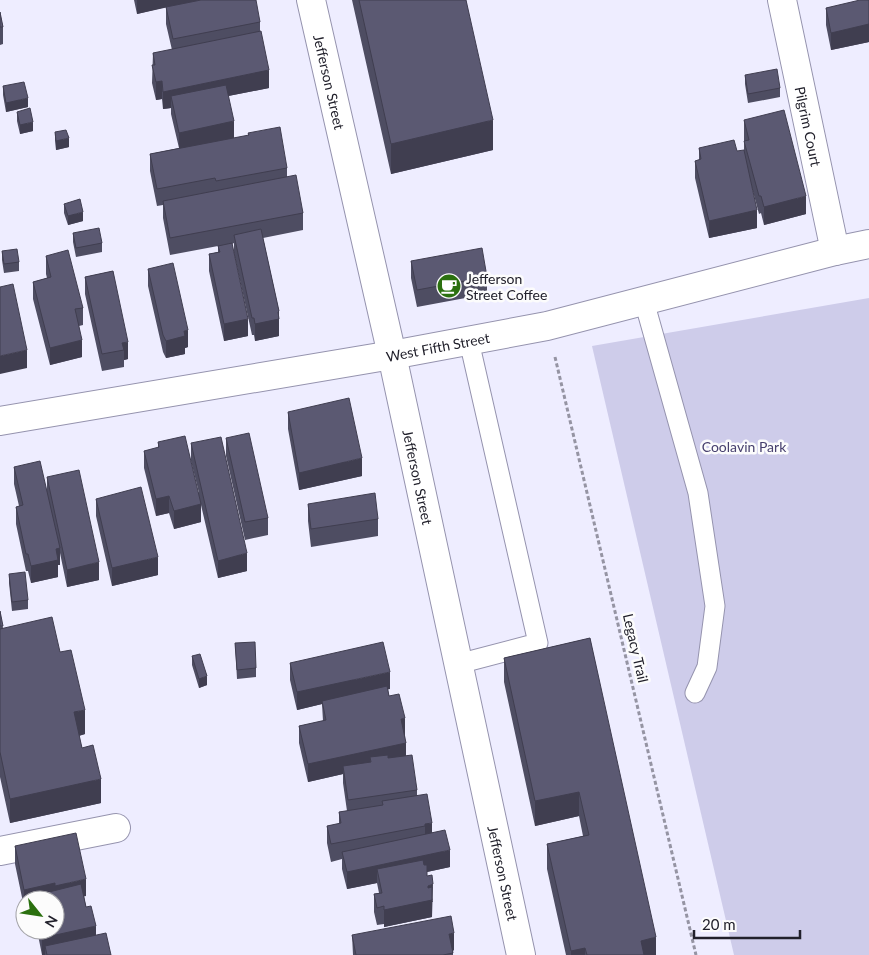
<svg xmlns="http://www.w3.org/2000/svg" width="869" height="955" font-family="Lato,sans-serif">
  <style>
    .green { fill: #ceccea }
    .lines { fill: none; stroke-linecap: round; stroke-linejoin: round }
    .service-casing { stroke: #9593ae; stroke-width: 21 }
    .minor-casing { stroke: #9593ae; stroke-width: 30 }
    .tertiary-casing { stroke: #9593ae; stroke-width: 30 }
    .path { stroke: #9594a3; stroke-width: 3; stroke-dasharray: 4 2.5; stroke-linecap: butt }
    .service { stroke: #fff; stroke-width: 19 }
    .minor { stroke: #fff; stroke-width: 28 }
    .tertiary { stroke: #fff; stroke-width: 28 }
    .wall { fill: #4e4d62 }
    .shaded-wall { fill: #403e50 }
    .building { fill: #5b5972; stroke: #403e50 }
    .labels { text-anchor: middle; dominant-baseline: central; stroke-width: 5; stroke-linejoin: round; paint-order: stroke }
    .street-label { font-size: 14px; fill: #21202b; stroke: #fcfcfc }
    .poi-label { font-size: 14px; fill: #21202b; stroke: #fcfcfc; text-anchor: start }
    .park-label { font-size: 14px; fill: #47406e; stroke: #fcfcfc }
  </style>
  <rect width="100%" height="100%" fill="#eeedff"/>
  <path class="green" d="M869,298V955H734L592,346Z"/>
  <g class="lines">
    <defs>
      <path id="service" d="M644,301L698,493L715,606L707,667L695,693
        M458,664L538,643L469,341"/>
      <g id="minor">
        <path id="s1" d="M782,0L835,251"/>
        <path id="s2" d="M0,421L392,355L547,326L835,251L869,244"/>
        <path d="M0,851L116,828"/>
      </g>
      <g id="tertiary">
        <path id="s3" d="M311,0L392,355L521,955"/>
      </g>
    </defs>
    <use href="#service" class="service-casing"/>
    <use href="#minor" class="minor-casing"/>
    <use href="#tertiary" class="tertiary-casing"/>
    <path class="path" d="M555,357L696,955"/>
    <use href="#service" class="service"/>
    <use href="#minor" class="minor"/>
    <use href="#tertiary" class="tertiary"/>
  </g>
  <path class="wall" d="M134,0H200L260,22V32L269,88L228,96L234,138L248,136V133L287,168V177L303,213V230L263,238L279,311V336L255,341L254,335H252L234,253V243L232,244L248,336L224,341L209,271V254L218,252V246L170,255L163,218V205L157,206L150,171V154L179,148L171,114V108L163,109L162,99L156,100L152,83L153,53L172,50L166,24V7L137,14Z
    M352,0H466L493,150L391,174Z
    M869,0V42L831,50L826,25V8Z
    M0,12L3,27V44L0,45Z
    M745,75L780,88V97L748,103L745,84Z
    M3,86L28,107L6,112L3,95Z
    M17,112L33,131L20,134L17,121Z
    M744,120L806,214L764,225L761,213L759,214L751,184L757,228L709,238L695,178V161L699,160V148L737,151L744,154Z
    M55,132L69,147L56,150L55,141Z
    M64,204L83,221L68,225L64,213Z
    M73,233L102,243V252L76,257L73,242Z
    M2,251L19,262V271L4,273L2,260Z
    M46,256L83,308V325L79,326L82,357L50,365L33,299V282L47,278L46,274Z
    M411,261L487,277V294L417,307L411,278Z
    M148,269L188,347L185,348V354L166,358L163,352L148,286Z
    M113,271L128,359L124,360V367L102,371L85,294V277Z
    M288,412L362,476L299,490L288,429Z
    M226,438L268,518V535L245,540L226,456Z
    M158,442L199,493L191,461V443L247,571L218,578L201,505V522L174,529L169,513L156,516L144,468V451L158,448Z
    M14,467L47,490V477L99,580L67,587L60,553V565H58V577L31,583L28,571H26L16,524V507L19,506L14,484Z
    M96,499L158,575L112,586L96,516Z
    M308,504L378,519V536L311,547L308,521Z
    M9,574L28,600V609L12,611L9,583Z
    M0,611L3,628L60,652L85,734L79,736L82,748L101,803L10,823L0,777Z
    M590,638L656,955H566L547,869V844L583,836L579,816L535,826L504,682V658Z
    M235,643L256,668V677L237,679Z
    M192,656L207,685L199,688L192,665Z
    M290,663L390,689H388L389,696L405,735L406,756L417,790V795L432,832L450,867L427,872V876L433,902H432V917L384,927V924L377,925L374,912V894L379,893L377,883L347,889L342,869V859L331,862L327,843V826L339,824V812L347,811L343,783V774L308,782L299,743V726L323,721L322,704L297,710L290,680Z
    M15,846L86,896H84L86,907L96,936L111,955H42L37,930H55V900H25L24,907L15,864Z
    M352,935L454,950L453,951V955H353Z"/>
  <path class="shaded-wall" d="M137,0H200L137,14Z
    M869,24V42L831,50V33Z
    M269,70V88L173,107L171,96V108L163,109V92Z
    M162,81V99L156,100V82Z
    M28,98V107L6,112V103Z
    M493,120V150L391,174V144Z
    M234,121V139L179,150V133Z
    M33,122V131L20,134V125Z
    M69,138V147L56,150V141Z
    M806,196V214L764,225V207Z
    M757,210V228L709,238V221Z
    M83,212V221L68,225V216Z
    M279,311V336L255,341V324Z
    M248,319V336L224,341V324Z
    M188,330V347L185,348V354L166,358V341L184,331Z
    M82,340V357L50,365V348Z
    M128,342V359L124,360V350L122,343Z
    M27,350V368L0,374V356Z
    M362,458V476L299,490V473Z
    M169,496V513L156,516V499Z
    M201,504V522L174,529V511Z
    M60,548V565H58V577L31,583V566L56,549Z
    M247,553V571L218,578V561Z
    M158,557V575L112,586V568Z
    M99,562V580L67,587V570Z
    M390,672V689L323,704L322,701V704L297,710V692Z
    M207,676V685L199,688V679Z
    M85,710V734L74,737V712Z
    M405,718V735L401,736V719Z
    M406,743V760L370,757V768L343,766V774L308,782V764Z
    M101,779V803L10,823V799Z
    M579,792V816L535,826V801Z
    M432,823V840L425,842V824Z
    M450,850V867L380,882L377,869V883L347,889V872Z
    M86,879V896L55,903V886Z
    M55,883V900L33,896V900H25L24,907V890Z
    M433,884L432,917L384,927V910L428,886Z
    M96,926V943L45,946V955H42V938Z
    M454,933V950L449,951V934Z
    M656,937V955H641V941Z
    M585,948V955H571V951Z"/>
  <path class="building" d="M201,0H256L260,22L173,39L166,7Z
    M359,0H466L493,120L391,144Z
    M860,0H869V24L831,33L826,8Z
    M0,12L3,27H0Z
    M261,31L269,70L163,92L162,81L156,82L152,65H155L153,53Z
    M777,69L780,88L748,94L745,75Z
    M24,82L28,98L6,103L3,86Z
    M226,85L234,121L179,133L171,96Z
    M30,108L33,122L20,125L17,112Z
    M784,110L806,196L764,207L761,196H759L744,141L749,140L744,120Z
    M280,127L287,168L216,181L215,178L157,189L150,154L249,135L248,133Z
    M66,130L69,138L56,141L55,132Z
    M734,140L737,151L744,150L757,210L709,221L695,161L701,159L699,148Z
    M296,175L303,213L170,238L163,201Z
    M80,199L83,212L68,216L64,204Z
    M99,228L102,243L76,248L73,233Z
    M261,229L279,311L278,312L279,319L255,324L254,318H252L234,235Z
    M232,243L248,319L224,324L209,254L220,252L218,246Z
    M482,248L487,277L417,290L411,261Z
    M17,249L19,262L4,264L2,251Z
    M68,250L83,308L75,309L82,340L50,348L33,282L51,277L46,256Z
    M173,263L188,330L184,331L185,336L166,341L163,335L148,269Z
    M113,271L128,342L122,343L124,350L102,354L85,277Z
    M13,284L27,350L0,356V287Z
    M349,398L362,458L299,473L288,412Z
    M249,433L268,518L245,522L226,438Z
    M185,436L201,504L174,511L169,496L156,499L144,451L159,447L158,442Z
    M221,437L247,553L218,561L191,443Z
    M40,461L60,548L56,549L58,560L31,566L28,554H26L16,507L23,505L14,467Z
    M79,470L99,562L67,570L47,477Z
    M141,487L158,557L112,568L96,499Z
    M375,493L378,519L311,529L308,504Z
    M25,572L28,600L12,602L9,574Z
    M0,611L3,626H0Z
    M52,617L60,652L71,650L85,710L74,712L82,748L93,745L101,779L10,799L0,752V629Z
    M590,638L656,937L641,941L644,955H587L585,948L571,951L547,844L589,835L579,792L535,801L504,658Z
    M255,642L256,668L237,670L235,643Z
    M383,642L390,672L297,692L290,663Z
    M200,654L207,676L199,679L192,656Z
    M387,686L389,696L399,694L405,718L401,719L406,743L308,764L299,726L326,720L322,701Z
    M388,755V758L412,755L417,790L348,800L343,766L371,762L370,757Z
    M427,794L432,823L425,824V826L331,844L327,826L341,823L339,812L383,805L382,801Z
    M445,830L450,850L347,872L342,852Z
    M76,833L86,879L55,886V883L24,890L15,846Z
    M423,860L424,865H427V876L432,875L433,884L428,886V888L432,887V900L384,910V906L377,908L374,894L382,893L377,869Z
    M81,884L86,907L91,906L96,926L42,938L41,930H55V900H34L33,896Z
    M451,916L454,933L449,934L453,953L443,955H356L352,935Z
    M106,933L111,955H47L45,946Z"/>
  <defs>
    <symbol id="cafe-disc" viewBox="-11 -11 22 22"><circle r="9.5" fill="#2b700f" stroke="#fcfcfc"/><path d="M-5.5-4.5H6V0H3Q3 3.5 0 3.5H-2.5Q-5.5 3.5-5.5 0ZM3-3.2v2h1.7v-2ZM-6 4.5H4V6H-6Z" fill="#fff"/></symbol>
  </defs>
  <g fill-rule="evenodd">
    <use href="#cafe-disc" x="435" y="272" width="28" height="28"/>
  </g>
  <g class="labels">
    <g class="street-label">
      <text stroke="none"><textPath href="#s3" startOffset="84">Jefferson Street</textPath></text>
      <text stroke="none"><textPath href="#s1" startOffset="129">Pilgrim Court</textPath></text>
      <text stroke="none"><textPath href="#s2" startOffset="444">West Fifth Street</textPath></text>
      <text stroke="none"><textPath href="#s3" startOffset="489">Jefferson Street</textPath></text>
      <text transform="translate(636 648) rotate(77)">Legacy Trail</text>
      <text stroke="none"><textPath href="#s3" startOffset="894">Jefferson Street</textPath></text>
    </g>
    <g class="poi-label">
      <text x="466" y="278">Jefferson<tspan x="466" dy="16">Street Coffee</tspan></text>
    </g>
    <g class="park-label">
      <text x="744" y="446">Coolavin Park</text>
    </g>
  </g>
  <g transform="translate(40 915) rotate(120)"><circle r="24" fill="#fcfcfc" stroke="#a4a4a8"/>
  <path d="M0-4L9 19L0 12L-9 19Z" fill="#2b700f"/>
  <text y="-8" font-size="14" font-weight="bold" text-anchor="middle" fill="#21202b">N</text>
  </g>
  <path d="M694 930v8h106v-8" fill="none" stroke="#21202b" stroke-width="2.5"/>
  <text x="702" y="930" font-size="15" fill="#21202b" stroke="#fcfcfc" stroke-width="4" paint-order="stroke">20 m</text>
</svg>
